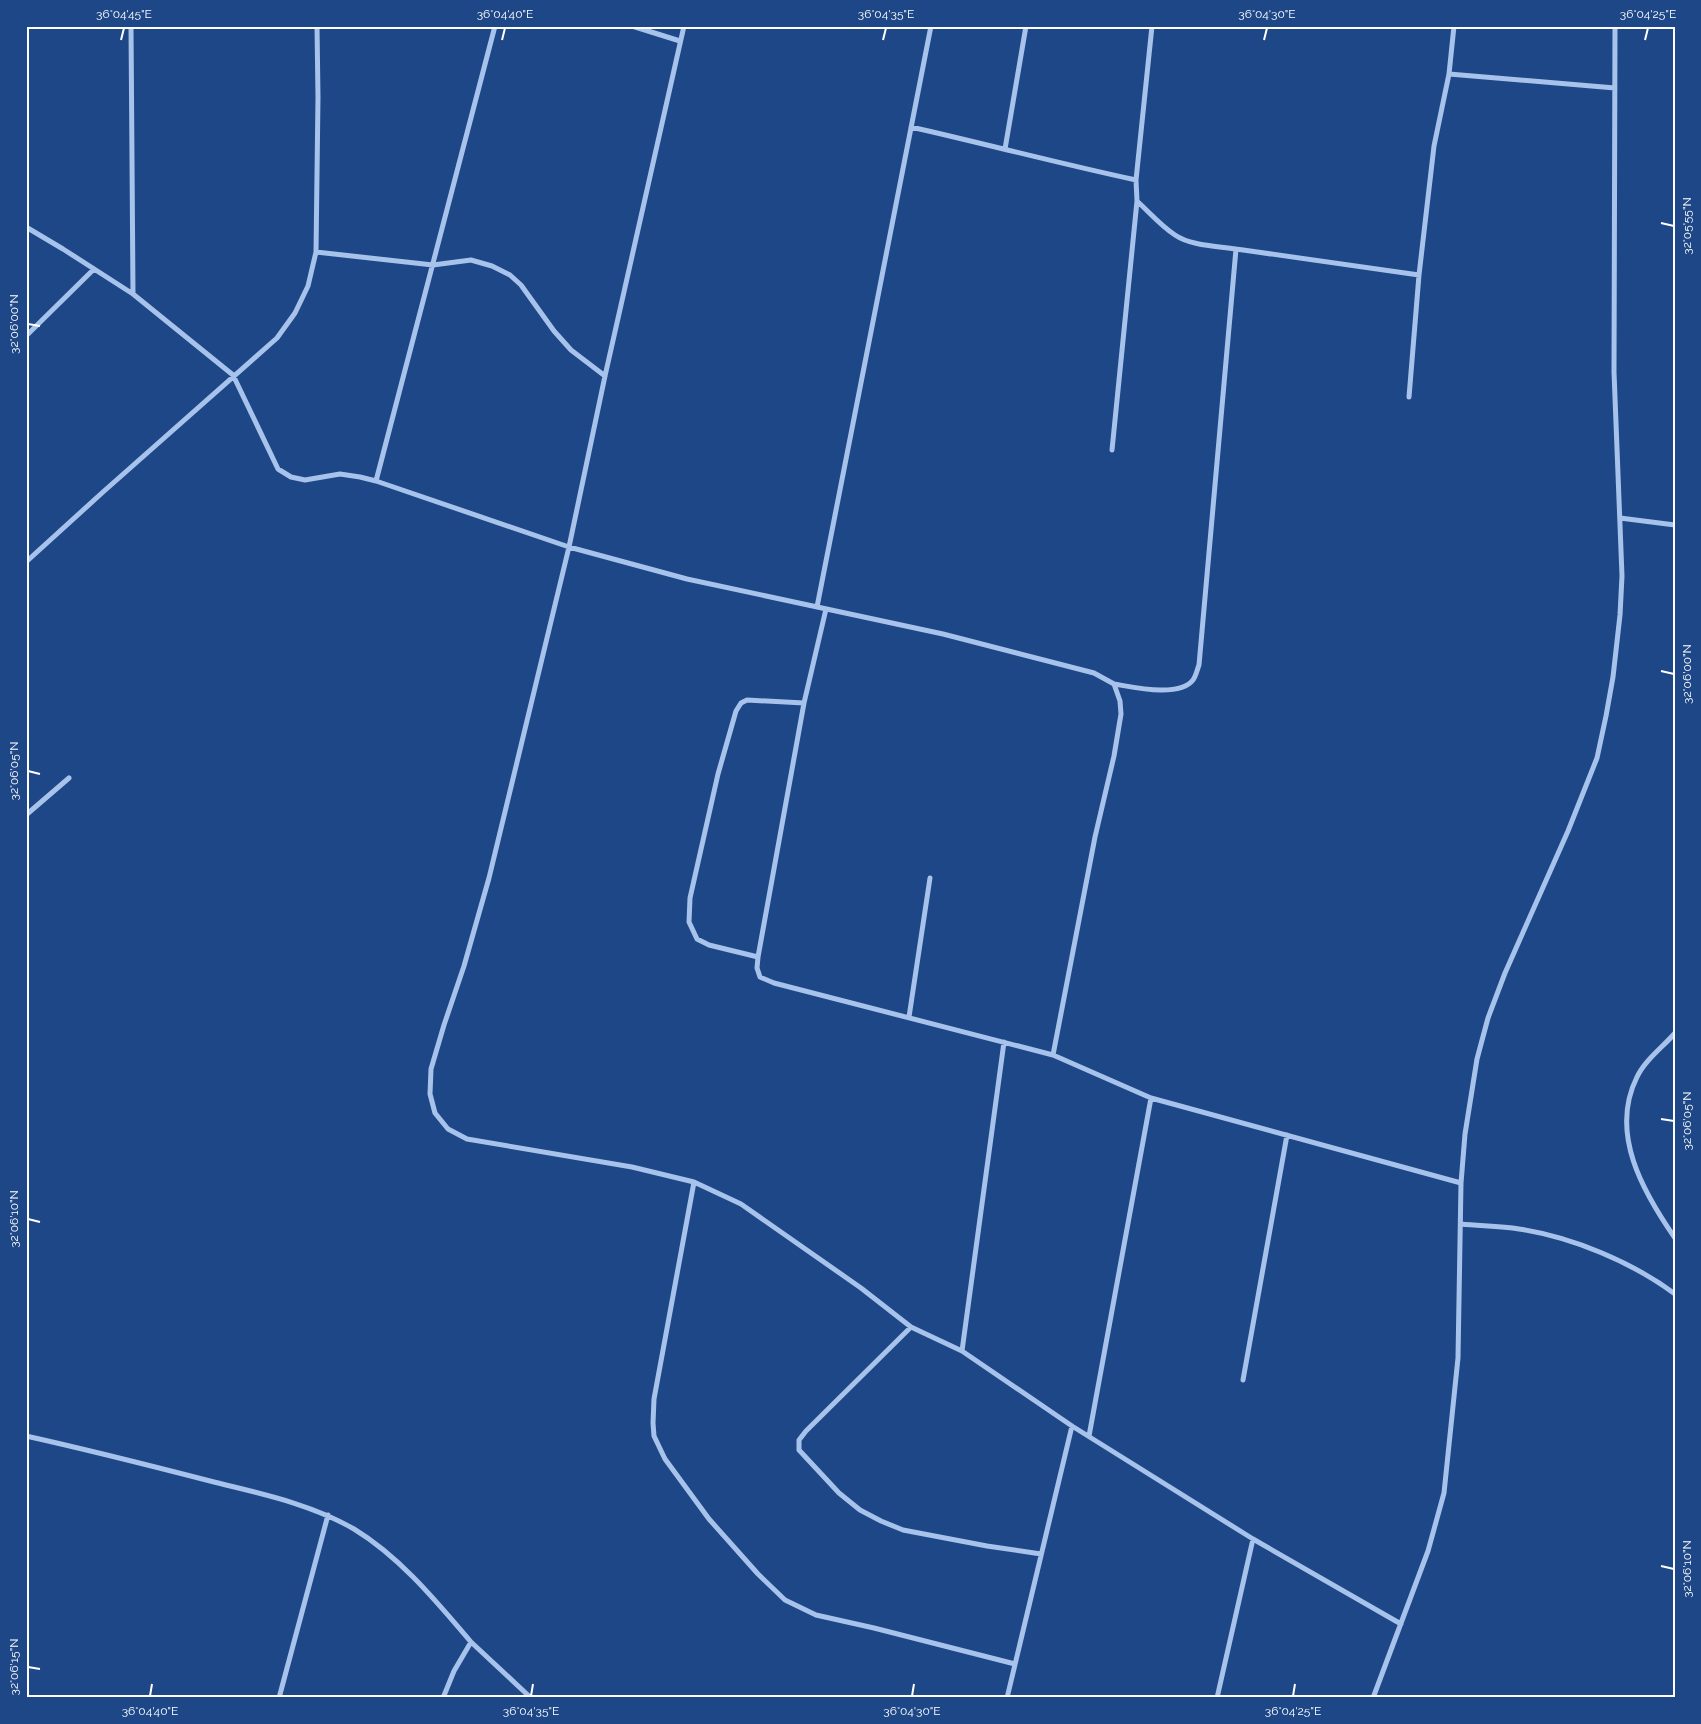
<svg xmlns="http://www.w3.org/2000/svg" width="1701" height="1724" font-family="Raleway,sans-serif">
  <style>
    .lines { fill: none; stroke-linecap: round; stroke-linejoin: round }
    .street { stroke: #a7c3eb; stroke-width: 5 }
    .ticks { fill: none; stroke: #fff; stroke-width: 2 }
    .neatline { fill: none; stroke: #fff; stroke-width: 2 }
    .ticks-label { font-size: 12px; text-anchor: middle; fill: #fff }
  </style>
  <rect width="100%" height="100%" fill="#1e4787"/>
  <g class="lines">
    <path class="street" d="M131,26L133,294
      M632,26L680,41
      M684,26L605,376L569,547L489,878L464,966L444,1025L431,1069L430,1094L435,1113L448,1129L467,1139L632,1167L694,1182L741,1204L861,1288L911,1327L962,1351L1072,1426L1253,1539L1401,1624
      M1449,74L1454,26
      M911,127C986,144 1061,164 1136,180
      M1005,149L1026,26
      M26,227L63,249L133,294L233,375L278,469L291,477L305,480L340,474L360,477L376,481L569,547L687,579L943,634L1094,673L1114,684L1120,701L1121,714L1114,756L1095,837L1053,1055
      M1236,249L1419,275
      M316,252L433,265L471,260L492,266L510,275L521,285L554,331L571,350L605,376
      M26,336L94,269
      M1409,397L1419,275L1434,146L1449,74L1615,88
      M1112,450L1137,201L1136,180L1152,26
      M376,481L495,26
      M1620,518L1675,525
      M26,562L103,492L277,338L295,313L308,286L316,252L318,97L317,26
      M817,607L931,26
      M826,609L804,703L758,957L757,968L760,977L774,983L1053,1055L1151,1098L1461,1183
      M1114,684C1133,687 1179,698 1193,680C1196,676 1197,670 1199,665L1236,249C1217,246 1191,246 1175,235C1161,226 1149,212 1137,201
      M26,815L69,778
      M758,957L709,945L697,939L689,922L690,898L718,774L736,711L741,703L747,700L804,703
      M909,1017L930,878
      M1675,1033C1663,1047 1645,1060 1637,1077C1609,1133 1643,1192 1675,1238
      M694,1182L654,1399L653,1423L654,1436L665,1459L709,1519L758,1574L785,1600L816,1615L874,1628L1015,1664
      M1461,1224C1480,1226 1500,1226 1519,1229C1572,1237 1632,1262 1675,1294
      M911,1327L806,1431L799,1440V1450L839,1493L860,1510L881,1521L903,1530L987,1546L1041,1554
      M962,1351L1004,1042
      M1243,1380L1287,1135
      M26,1436C89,1450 152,1466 214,1482C262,1494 311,1504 354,1529C400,1557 436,1601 471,1642
      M1089,1436L1151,1098
      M279,1698L328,1515
      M443,1698L454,1671L471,1642L531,1698
      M1007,1698L1072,1426
      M1217,1698L1253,1539
      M1373,1698L1428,1551L1444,1493L1458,1358L1461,1183L1465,1134L1477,1059L1488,1018L1505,973L1568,831L1597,758L1606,716L1613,677L1620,615L1622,576L1614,372L1615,26"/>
  </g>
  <path class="ticks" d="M121,40L124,28M502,40L505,28M883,40L886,28M1264,40L1267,28M1645,40L1648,28M1661,223L1674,226M28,324L40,326M1661,671L1674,674M28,771L40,774M1661,1119L1674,1121M28,1219L40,1222M1661,1566L1674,1569M28,1667L40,1669M150,1696L152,1684M531,1696L533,1684M912,1696L914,1684M1293,1696L1295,1684"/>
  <rect width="1701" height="1724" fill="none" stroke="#1e4787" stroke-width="55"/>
  <rect x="28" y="28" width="1646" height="1668" class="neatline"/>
  <g class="ticks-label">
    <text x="124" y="18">36°04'45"E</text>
    <text x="505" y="18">36°04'40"E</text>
    <text x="886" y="18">36°04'35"E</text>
    <text x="1267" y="18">36°04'30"E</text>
    <text x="1648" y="18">36°04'25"E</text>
    <text transform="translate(1687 226) rotate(-90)" y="4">32°05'55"N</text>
    <text transform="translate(14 324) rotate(-90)" y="4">32°06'00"N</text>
    <text transform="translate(1687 674) rotate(-90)" y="4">32°06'00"N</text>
    <text transform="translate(14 771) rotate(-90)" y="4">32°06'05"N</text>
    <text transform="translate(1687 1121) rotate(-90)" y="4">32°06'05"N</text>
    <text transform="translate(14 1219) rotate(-90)" y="4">32°06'10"N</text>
    <text transform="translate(1687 1569) rotate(-90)" y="4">32°06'10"N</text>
    <text transform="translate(14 1667) rotate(-90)" y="4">32°06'15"N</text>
    <text x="150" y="1715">36°04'40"E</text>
    <text x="531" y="1715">36°04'35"E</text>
    <text x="912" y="1715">36°04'30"E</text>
    <text x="1293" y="1715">36°04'25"E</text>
  </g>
</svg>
